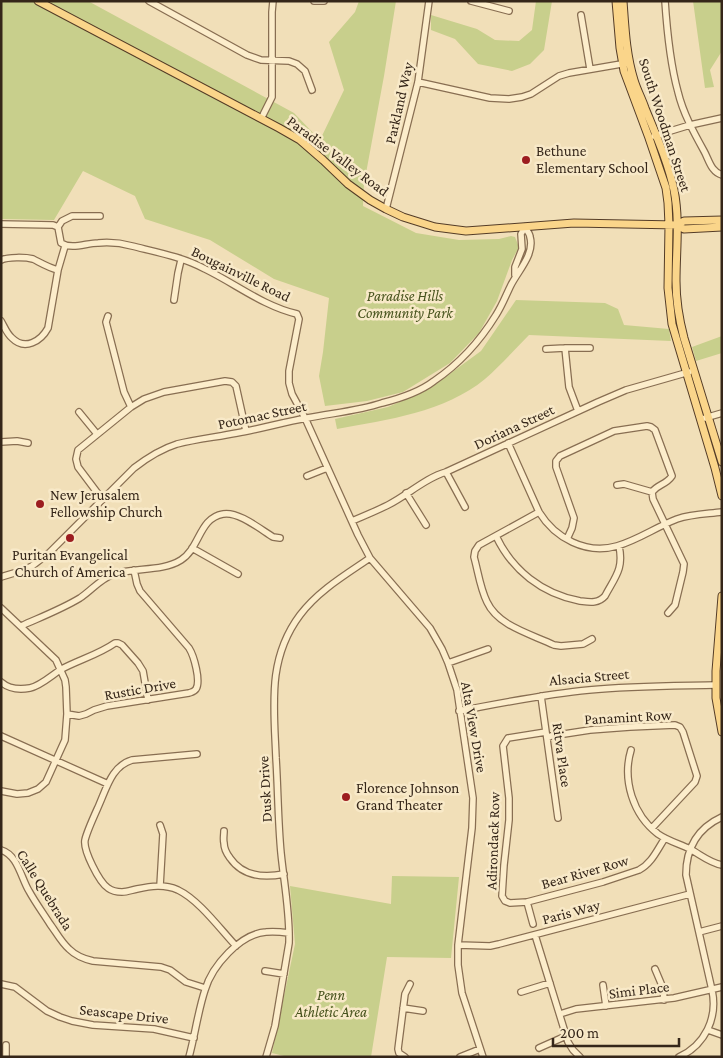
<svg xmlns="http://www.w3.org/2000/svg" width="723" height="1058" font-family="'Crimson Pro',serif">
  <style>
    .green { fill: #c8cf8c }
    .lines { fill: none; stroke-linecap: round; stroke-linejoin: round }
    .minor-casing { stroke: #886e52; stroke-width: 8 }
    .major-casing { stroke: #543c27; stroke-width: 9 }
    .minor { stroke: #fcedcb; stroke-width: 5.5 }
    .major { stroke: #fad58a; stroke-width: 7 }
    .poi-dot { fill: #9c1d20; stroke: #f8e9c8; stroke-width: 2 }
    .labels { text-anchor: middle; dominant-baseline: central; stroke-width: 5; stroke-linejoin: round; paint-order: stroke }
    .street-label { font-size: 15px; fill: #352619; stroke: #f8e9c8 }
    .poi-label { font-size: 15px; fill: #352619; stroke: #f8e9c8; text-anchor: start }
    .park-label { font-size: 15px; font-style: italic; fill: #47531d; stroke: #f8e9c8 }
  </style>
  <rect width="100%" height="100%" fill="#f1dfb8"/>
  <path class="green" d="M1,1H88L294,113L320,140L344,90L329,42L355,12L359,1H396L384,76L364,184L363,206L416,233L459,240L499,239L511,236L515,237L519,247L512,260L497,301L479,333L450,363L403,392L367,401L325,406L319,376L323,352L329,298L274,279L210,240L145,219L135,196L83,171L54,220L1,219Z
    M536,1H552L544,50L530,64L512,71L478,64L455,39L431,30V15L477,29L495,40L519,41L532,30Z
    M693,1H722V51L710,70L714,87L705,88Z
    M516,300L605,303L618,309L624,325L669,329L671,341L529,335C515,349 501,365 485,379C445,412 387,420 337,429L335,419L388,407L429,389L481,351Z
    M722,336V353L696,361L692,347Z
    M392,876L459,877L451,958L387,957L371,1057H288L272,1053L295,944L290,886L391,904Z"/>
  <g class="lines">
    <defs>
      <path id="minor" d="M149,1L247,55L261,60L289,61L297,64L305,71L312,90
        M314,1H324
        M471,1L509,11
        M665,1C667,31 670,63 678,92C683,113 694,133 704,151C709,160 711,172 722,175
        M581,15L590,69
        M418,82L490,98L509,99L522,97L531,94L559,76L569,73L627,63
        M262,117L272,97V12L273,1
        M654,136L690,125L722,118
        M386,209L418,82L429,1
        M1,224L53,225L58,227L61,243C72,250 86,243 98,243C109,242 121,243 132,246C156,252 183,257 205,269C236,284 263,306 297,314L299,319L289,371V383L292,394L305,418L358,535L370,558L430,628L442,649L448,663L457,690L473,798L472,828L458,945V965L462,993L483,1057
        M58,227L62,221L72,216H100
        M1,260C8,257 25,257 33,259C41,263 49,268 58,270
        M515,275V267L522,249L521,234L525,227
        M174,300L178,273L181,260
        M108,316L106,322L124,392L131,407
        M1,321C4,326 7,334 12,338C25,351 41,341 48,328L58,270L65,246
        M546,349L565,348
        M578,411L569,387L565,348H590
        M79,412L97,434
        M705,418L722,413
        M1,442L17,441L28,443
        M508,443L539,512C555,538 586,555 617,546C638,540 656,527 677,519C692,514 706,514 722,512
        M446,472L465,507
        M307,476L327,468
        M617,485L624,484L652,492
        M652,492L653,499L684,564L683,572L675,605L668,613
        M406,493L426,525
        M102,499L78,467L76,459L78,450L131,407L144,399L164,392L225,381L232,382L236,386L246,431
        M539,512L479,545L475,551L474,557C478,571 480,588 487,602C498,626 531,634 554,645L561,646L583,644L592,639
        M352,521C364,516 376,511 388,505C408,495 425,478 446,472L598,402L626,390L689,372
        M496,536C512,570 542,594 580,601C589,602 598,604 605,596C615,577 624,569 619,546
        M567,539L572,528L574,518L556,467V461L560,456L614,431L647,426L651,427L655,430L672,476C666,485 658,484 652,492
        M192,548L238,574
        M1,577L24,570L32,566L49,553L134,468C147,458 161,449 177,444C196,439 217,437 237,433C260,429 284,422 307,418C332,413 358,411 382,403C398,399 421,391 434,381C459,364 480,341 496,315C502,306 506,295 511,285C518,271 535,254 530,237C530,233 526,230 525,227
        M1,608L56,660L65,680L66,687L67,714L65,740L46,782L38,789L28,793L17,794L1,791
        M21,626C41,617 62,609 80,598C92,590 100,579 114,574C135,567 162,572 181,560C200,548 199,518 223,514C238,511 260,529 273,537L280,538
        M448,663L488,649
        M1,682C9,689 19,690 30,688C40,686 51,676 60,670C78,660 98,655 115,643H118L122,645L138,663L143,671L148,700
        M541,696L558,818
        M459,711C502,703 545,694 589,690C631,686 673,686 716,685
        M67,714L79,716L86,714L94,710L107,706L189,693C192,692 194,692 196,689C201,681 194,656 189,648L140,591L137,584L134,570
        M546,732L508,738L503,746L509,798V820L504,865L502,896L505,901L510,903L527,902L603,882L639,870C652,863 657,850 665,838
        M1,736L108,784
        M547,738L551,736L590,730L630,727L675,725L680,727L683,732L697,776L695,782L652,828
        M631,750C622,780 633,815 658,834C668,841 680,844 690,849C701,855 710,863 722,865
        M197,754L132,760C112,766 107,787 99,805C95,814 87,831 85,840C83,850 99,882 108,888C112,891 117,892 122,892C127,892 132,890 137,889C151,886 164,884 178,890C199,900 220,929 236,946
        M224,831C224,835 223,839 224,843C224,848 227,854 230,858C243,877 264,878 284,874
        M1,850C18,855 21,878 29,891C35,902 43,913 50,924C56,932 61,942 69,949C76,956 84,959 93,961L161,967L170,970L186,982L205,988
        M160,886L163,834L160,825
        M527,902L533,924
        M699,932L722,926
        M535,935L568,1042L573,1050L580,1057
        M458,945L490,946L499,944L690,894
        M655,969L663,988L664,1000
        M265,971L284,974
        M1,984L15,987L47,1011L60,1017L72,1021L93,1025L154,1029L194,1038
        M603,985L606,1006
        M521,992L550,983
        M403,1008L423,1011
        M560,1014L576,1009L674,998L722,987
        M708,1030L722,1035
        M539,1048L566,1036
        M6,1057V1045
        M189,1057C195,1035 198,1011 205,990C212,966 240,934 266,932C274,931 282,932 289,933
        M266,1057L275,1026L289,943C290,913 284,883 281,853C278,821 278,789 276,758C274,706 267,659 300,615C318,591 345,575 370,558
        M405,1057L399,1053L398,1049L405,994L410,984
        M460,1057L480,1049
        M679,1057C705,1045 718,1018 712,990L686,875C686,848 698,828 722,817"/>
      <path id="major" d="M38,1L279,128L300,140L323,160L348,184L370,200L386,209L403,217L435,227L466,231L574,223L677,225L684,229L722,227
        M616,1L620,48L624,71L649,138L666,188L668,203L669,225L668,288L672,324L715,468L722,496
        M623,1C625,28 626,54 634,80C637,90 642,99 645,108C656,135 668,162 674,190C680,220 676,251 676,281C676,300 679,319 684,338L722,462
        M677,225L684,221L722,220
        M722,596L716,671V698L722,732"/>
    </defs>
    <use href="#minor" class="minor-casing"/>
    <use href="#major" class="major-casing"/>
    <use href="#minor" class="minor"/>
    <use href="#major" class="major"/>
  </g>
  <g class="poi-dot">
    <circle cx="526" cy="160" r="5"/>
    <circle cx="40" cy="504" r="5"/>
    <circle cx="70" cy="538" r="5"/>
    <circle cx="346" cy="797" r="5"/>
  </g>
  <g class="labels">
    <g class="street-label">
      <text transform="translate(399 103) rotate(-77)">Parkland Way</text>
      <text transform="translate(665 125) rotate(72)">South Woodman Street</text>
      <text transform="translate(338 156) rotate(37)">Paradise Valley Road</text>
      <text transform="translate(241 274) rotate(26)">Bougainville Road</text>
      <text transform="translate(262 415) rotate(-12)">Potomac Street</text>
      <text transform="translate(514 427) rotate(-25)">Doriana Street</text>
      <text transform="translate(589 677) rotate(-5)">Alsacia Street</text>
      <text transform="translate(140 689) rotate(-10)">Rustic Drive</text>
      <text transform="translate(628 717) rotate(-3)">Panamint Row</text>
      <text transform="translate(474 727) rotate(80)">Alta View Drive</text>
      <text transform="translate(562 755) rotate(82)">Ritva Place</text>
      <text transform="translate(265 789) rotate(-93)">Dusk Drive</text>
      <text transform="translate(493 841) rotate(-88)">Adirondack Row</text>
      <text transform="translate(585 872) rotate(-16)">Bear River Row</text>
      <text transform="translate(45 890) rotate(58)">Calle Quebrada</text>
      <text transform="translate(571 912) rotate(-15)">Paris Way</text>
      <text transform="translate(639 990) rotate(-7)">Simi Place</text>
      <text transform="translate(124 1014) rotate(6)">Seascape Drive</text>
    </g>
    <g class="poi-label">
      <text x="536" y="151">Bethune<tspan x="536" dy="17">Elementary School</tspan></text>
      <text x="50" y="495">New Jerusalem<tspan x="50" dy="17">Fellowship Church</tspan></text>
      <text x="70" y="555" text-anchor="middle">Puritan Evangelical<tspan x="70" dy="17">Church of America</tspan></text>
      <text x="356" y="788">Florence Johnson<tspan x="356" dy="17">Grand Theater</tspan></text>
    </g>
    <g class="park-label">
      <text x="405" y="296">Paradise Hills<tspan x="405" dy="17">Community Park</tspan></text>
      <text x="331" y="995">Penn<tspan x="331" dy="17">Athletic Area</tspan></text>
    </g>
  </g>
  <rect width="723" height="1058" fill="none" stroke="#352619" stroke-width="5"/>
  <path d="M553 1038v8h126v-8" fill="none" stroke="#352619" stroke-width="2.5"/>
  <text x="560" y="1038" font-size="15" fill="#352619" stroke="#f8e9c8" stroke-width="4" paint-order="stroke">200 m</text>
</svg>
